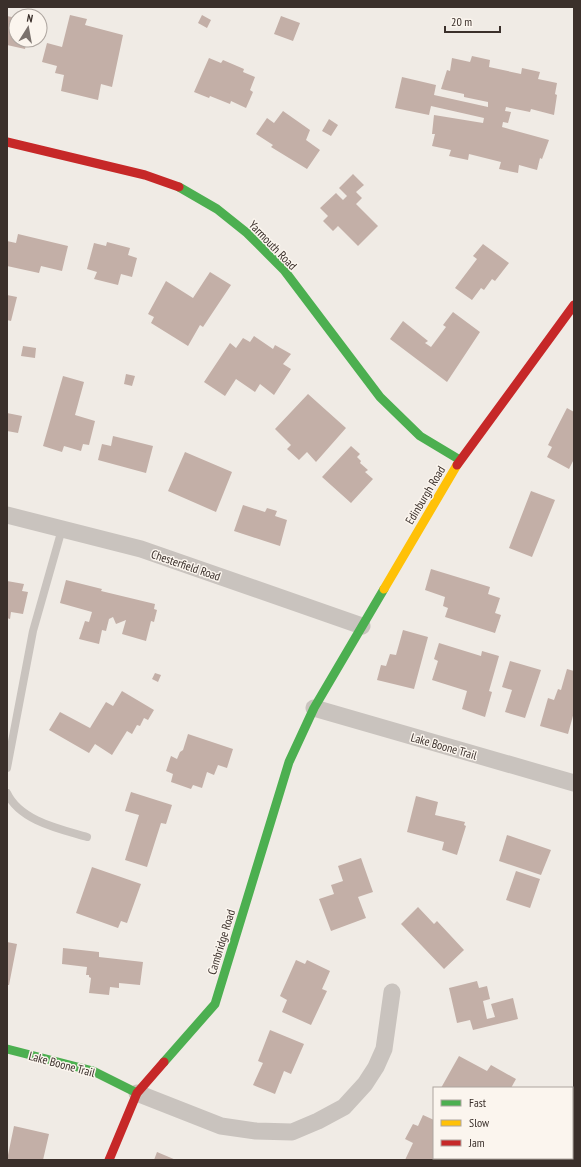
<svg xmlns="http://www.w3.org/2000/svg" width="581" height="1167" font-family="'PT Sans Narrow',sans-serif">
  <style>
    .building { fill: #c3afa7 }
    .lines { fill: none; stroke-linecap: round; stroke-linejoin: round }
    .lane { stroke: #c9c3be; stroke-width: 8 }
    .street { stroke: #c9c3be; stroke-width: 17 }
    .fast { stroke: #4caf50; stroke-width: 9 }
    .slow { stroke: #ffc107; stroke-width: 9 }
    .jam { stroke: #c62828; stroke-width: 9 }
    .labels { text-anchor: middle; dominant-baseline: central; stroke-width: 3; stroke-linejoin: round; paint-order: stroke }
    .street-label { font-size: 12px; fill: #3b302b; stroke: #fbf5ee }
  </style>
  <rect width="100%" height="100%" fill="#f0ebe5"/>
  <path class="building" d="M70,15L87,19L85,25L123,35L112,87L101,84L98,100L61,91L64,75L55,73L57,66L42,62L47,43L62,47Z
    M202,15L211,20L207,28L198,23Z
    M7,16L16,18V40H27L25,49L7,45Z
    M281,16L300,23L293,41L274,34Z
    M472,56L490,60L489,67L521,74L522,68L540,72L538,79L557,83L555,94L557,95L554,115L531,109L530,112L506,107L505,111L511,112L508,123L503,122L502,127L549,140L542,159L540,158L537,170L519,165L518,173L499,169L501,162L469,154L468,160L449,156L451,150L432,146L435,134H432L434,115L483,123L484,118L431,106L429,115L395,108L402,77L436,85L434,95L488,107V102L464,97V94L441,89L447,70L450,71L452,58L470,62Z
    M209,58L221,63L223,60L244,69L243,72L255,77L250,90L253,92L246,108L231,101L230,104L210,96L209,98L194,92Z
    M283,111L310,130L306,140L320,150L307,169L271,147L273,145L256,134L267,118L274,123Z
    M329,119L338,125L331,136L322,131Z
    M353,174L364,185L356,192L362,198L356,204L378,226L358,246L338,226L333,231L323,221L328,216L320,208L336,193L343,200L347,196L339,188Z
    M18,234L68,246L62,271L41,266L39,273L7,266V241L16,243Z
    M107,242L130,248L128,255L137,258L132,277L121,274L118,285L94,279L97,272L87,269L94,243L106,246Z
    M483,244L509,263L495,281L492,279L484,290L481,288L472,300L455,288L477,259L473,256Z
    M210,272L231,285L203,327L200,325L188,346L151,323L154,317L148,314L166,281L193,298Z
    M7,295L17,297L11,321L7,320Z
    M453,312L480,332L447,382L390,339L403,321L428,341L425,343L431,347L446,327L443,325Z
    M254,336L273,349L275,345L291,354L283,364L291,369L274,395L260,384L255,392L236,379L225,396L204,382L230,343L236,348L243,338L250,342Z
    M23,346L36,348L35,358L21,356Z
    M126,374L135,376L132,386L124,384Z
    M63,376L84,382L75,415L95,421L89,445L83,444L81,451L64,446L62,452L43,446Z
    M308,394L346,428L316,462L307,452L299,460L287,449L291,445L275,429Z
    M567,408L574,412V459L569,469L547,457L552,447L548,445Z
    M7,413L22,416L18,433L7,431Z
    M113,436L153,446L146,473L98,460L102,444L111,446Z
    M351,446L360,454L357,457L361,461L360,463L368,470L365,472L373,479L351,503L322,477Z
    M185,452L232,472L216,512L168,491Z
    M531,491L555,500L532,557L509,548Z
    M243,505L265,512L267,508L277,511L275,516L287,520L280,546L234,531Z
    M431,569L490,587L488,594L500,598L495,613L501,615L495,633L445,617L448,608L443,606L445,597L425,590Z
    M66,580L102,589L101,591L155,604L154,609L157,610L154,622L151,621L146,641L122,634L126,620L116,624L113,617L109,619L106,631L102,630L99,644L79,639L85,621L89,622L92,612L60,603Z
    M7,581L24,584L22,591L28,592L23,614L11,612L10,619L7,618Z
    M403,630L428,637L414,689L377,680L381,665L386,666L390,654L396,655Z
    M439,643L481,656L482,651L499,656L489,691L492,692L485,717L462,709L467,691L432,680L438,661L434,659Z
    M510,661L541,670L525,718L505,712L512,690L502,687Z
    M567,669L574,671V712L568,734L540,726L548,698L554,700L558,689L561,690Z
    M155,673L161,675L158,682L152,679Z
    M122,691L154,710L148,720L144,718L140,726L137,725L132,734L127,731L112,755L95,744L89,753L49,730L60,712L90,728L106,702L113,706Z
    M188,734L233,749L227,768L218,765L214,775L207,772L202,788L193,785L191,789L171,782L173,774L166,771L171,756L177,759L180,752L183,750Z
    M131,792L172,805L166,824L161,823L147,867L125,860L139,815L125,811Z
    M416,796L438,802L435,815L465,822L464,825L466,826L457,855L442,850L444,842L407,832Z
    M507,835L551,850L541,875L499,861Z
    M361,858L373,892L358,897L366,918L331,931L319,899L334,894L331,885L343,881L338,866Z
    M92,867L141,884L127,923L121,921L118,928L76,913Z
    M516,871L540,879L530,908L506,900Z
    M418,907L434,924L437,921L464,950L444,969L401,924Z
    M7,942L17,944L9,985H7Z
    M63,948L99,952V957L143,962L140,985L119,983V988L110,987L109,995L89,993L91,978L89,977V975H86L87,967L62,964Z
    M296,960L305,964L307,960L330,971L322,989L327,991L311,1025L282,1012L287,1000L280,996Z
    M477,981L479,988L487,986L490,999L483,1001L487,1019L495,1017L491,1004L513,998L518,1019L473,1030L470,1020L457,1023L449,988Z
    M270,1030L304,1044L291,1074L284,1071L275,1094L253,1085L263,1063L258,1061Z
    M459,1056L487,1071L491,1065L516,1079L511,1088H441Z
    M423,1115L434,1120V1158H436L435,1160H405L413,1143L405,1139L413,1124L418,1126Z
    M14,1126L49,1134L43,1160H7Z
    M157,1152L176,1160H154Z"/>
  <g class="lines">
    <path class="lane" d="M7,768L33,631L62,529
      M7,793C20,821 60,829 87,837"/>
    <path class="street" d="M7,515L141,549L362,626
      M314,708L574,783
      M137,1093L221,1126L256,1131L292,1132L318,1121L344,1107L365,1084L376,1067L384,1049L392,992"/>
    <path class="fast" d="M179,187L217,209L247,233L284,270L380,397L420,436L460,460
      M7,1049L93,1071L137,1093
      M164,1062L215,1004L289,762L314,708L384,589"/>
    <path class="slow" d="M384,589L457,465"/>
    <path class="jam" d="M7,142L145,175L179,187
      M457,465L574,305
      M109,1160L137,1093L164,1062"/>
  </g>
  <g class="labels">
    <g class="street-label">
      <text transform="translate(273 245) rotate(46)">Yarmouth Road</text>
      <text transform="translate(425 495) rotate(-59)">Edinburgh Road</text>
      <text transform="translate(186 565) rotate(19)">Chesterfield Road</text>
      <text transform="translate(444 746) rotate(16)">Lake Boone Trail</text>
      <text transform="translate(221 942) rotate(-73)">Cambridge Road</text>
      <text transform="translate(62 1064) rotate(15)">Lake Boone Trail</text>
    </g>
  </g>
  <rect width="581" height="1167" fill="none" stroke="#3b302b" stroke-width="16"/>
  <rect x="433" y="1087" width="140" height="72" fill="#fbf5ee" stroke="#aea6a0"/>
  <rect x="441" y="1100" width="20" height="6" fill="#4caf50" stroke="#aea6a0"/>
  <text x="469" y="1107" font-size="12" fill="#3b302b">Fast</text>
  <rect x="441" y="1120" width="20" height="6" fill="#ffc107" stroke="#aea6a0"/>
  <text x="469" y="1127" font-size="12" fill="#3b302b">Slow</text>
  <rect x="441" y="1140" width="20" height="6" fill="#c62828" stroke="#aea6a0"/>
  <text x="469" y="1147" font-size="12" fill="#3b302b">Jam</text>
  <g transform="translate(28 28) rotate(11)"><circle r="19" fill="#fbf5ee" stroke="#aea6a0"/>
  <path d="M0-3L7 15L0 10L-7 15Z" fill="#7a716c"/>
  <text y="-6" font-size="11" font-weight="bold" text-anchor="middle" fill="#3b302b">N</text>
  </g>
  <path d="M445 26v6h55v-6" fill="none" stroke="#3b302b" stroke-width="2"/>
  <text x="451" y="26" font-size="12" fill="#3b302b" stroke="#fbf5ee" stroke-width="3" paint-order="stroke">20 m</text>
</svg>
